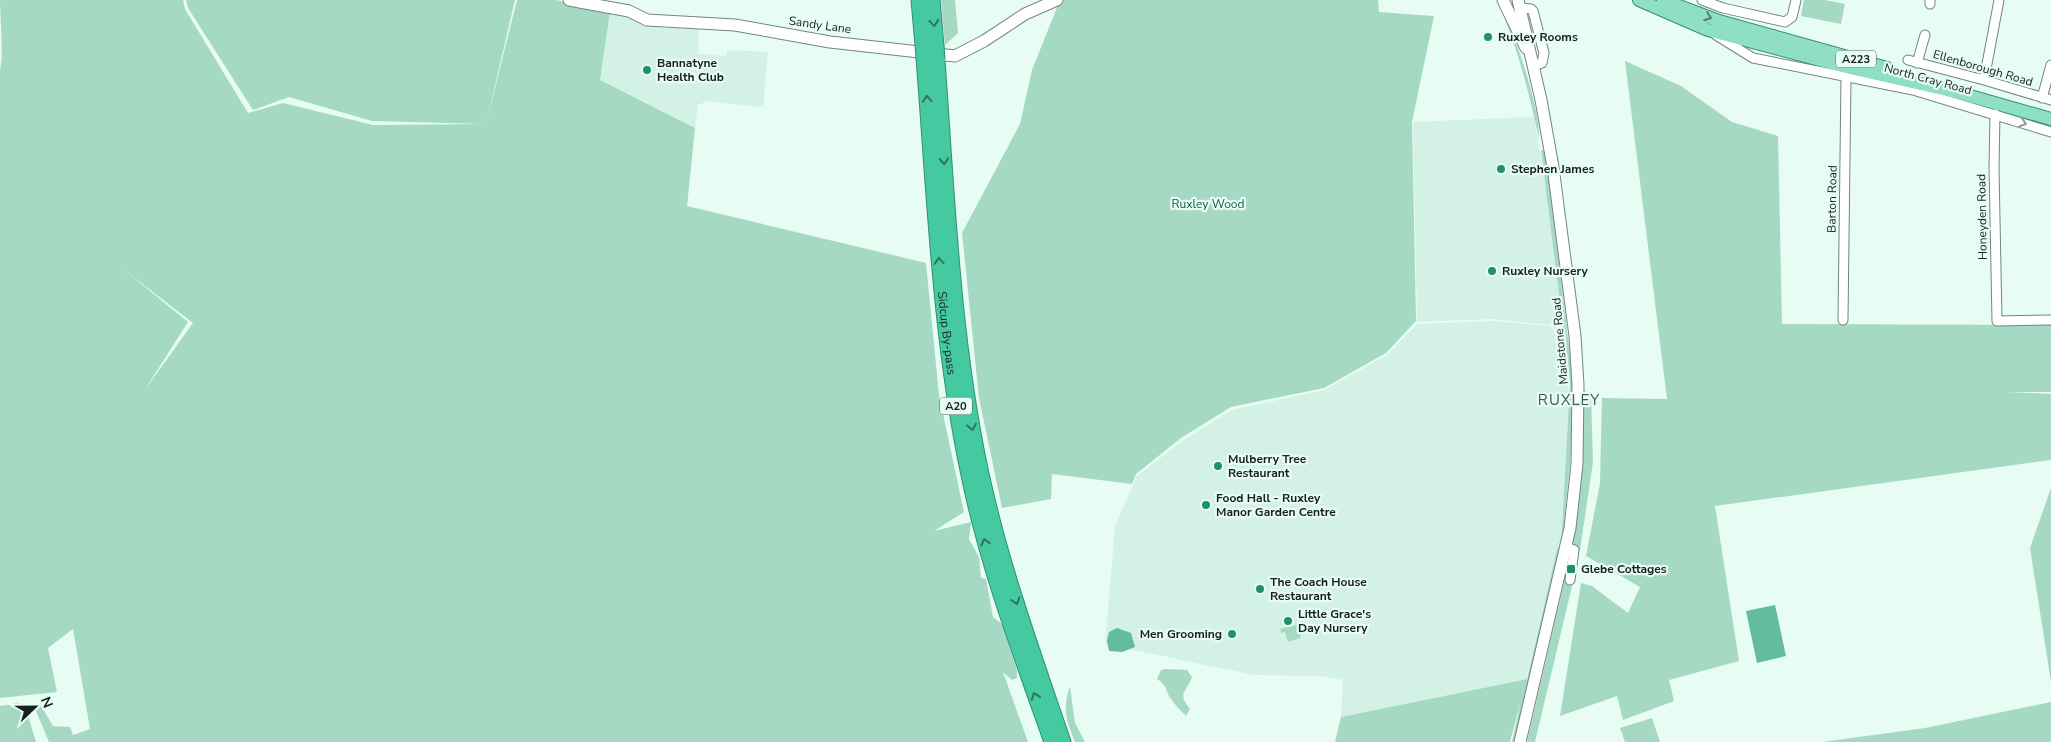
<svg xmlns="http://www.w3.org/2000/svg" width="2051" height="742" font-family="'Nunito Sans',sans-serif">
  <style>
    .built { fill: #d3f1e4 }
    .green { fill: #a6d9c4; fill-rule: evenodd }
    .water { fill: #63bc9c }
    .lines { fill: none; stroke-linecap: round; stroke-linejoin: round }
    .street-casing { stroke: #73867e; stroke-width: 11 }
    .secondary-casing { stroke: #73867e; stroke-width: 13 }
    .primary-casing { stroke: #358e72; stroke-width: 14 }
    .highway-casing { stroke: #358e72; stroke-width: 17 }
    .street { stroke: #fff; stroke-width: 9 }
    .secondary { stroke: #fff; stroke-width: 11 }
    .primary { stroke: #8fdfc6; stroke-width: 12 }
    .highway { stroke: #45c9a0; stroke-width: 15 }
    .highway-bridge-casing { stroke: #358e72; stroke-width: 17; stroke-linecap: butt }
    .highway-bridge { stroke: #45c9a0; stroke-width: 15 }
    .oneway { stroke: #547f71 }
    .oneway2 { stroke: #2e745e }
    .oneway3 { stroke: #979a99 }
    .poi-dot { fill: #218f6f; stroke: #e7fcf3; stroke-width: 2 }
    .labels { text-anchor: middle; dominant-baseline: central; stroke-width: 4.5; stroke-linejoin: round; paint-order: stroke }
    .shield { fill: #e7fcf3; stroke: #56615c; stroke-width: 1 }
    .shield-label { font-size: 11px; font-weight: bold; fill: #181f1c }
    .street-label { font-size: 12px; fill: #181f1c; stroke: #e7fcf3 }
    .poi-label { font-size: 12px; font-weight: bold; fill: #181f1c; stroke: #e7fcf3; text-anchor: start }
    .park-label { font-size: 12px; fill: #135a45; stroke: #e7fcf3 }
    .quarter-label { font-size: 15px; letter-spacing: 1px; fill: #465750; stroke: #e7fcf3 }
  </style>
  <rect width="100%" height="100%" fill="#e7fcf3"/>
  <path class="built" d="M610,12L660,28L699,29L698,54L726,56L727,50L768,52L763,107L707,101L698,105L695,128L600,80Z
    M1534,117L1546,188L1565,335H1557L1552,325L1492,319L1417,322L1413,122Z
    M1492,321L1551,326L1556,337H1565L1569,400L1561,546L1557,549L1526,679L1341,717L1343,680L1320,676L1254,675L1105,644L1115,526L1137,476L1182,441L1232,410L1324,390L1387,355L1417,324Z"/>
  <path class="green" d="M0,0H183L185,9L248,113L283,103L373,125L482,124L372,121L289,97L253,110L188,8L186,0H515L486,124L517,0H556L610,12L600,80L695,128L687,206L926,263L939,395L964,512L934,531L971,522L969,539L979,557L981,578L986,579L993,617L1002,624L1017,670V678L1012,680L1003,672L1028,742H49L33,704H40L53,726L70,727L73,735L90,729L73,629L48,648L57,692L0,698V69C4,57 0,16 0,0ZM123,269L193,323L144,391L188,322Z
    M941,0H955L958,33L945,45Z
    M1060,0H1378L1379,12L1434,16L1412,122L1416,321L1386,353L1324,388L1231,407L1181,438L1136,474L1132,484L1052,474L1051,499L1002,508L979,398L962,233L1020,124L1032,70Z
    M1497,0C1513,25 1541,111 1539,139C1529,92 1517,45 1497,0Z
    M1804,0H1825L1845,4L1841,24L1801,16Z
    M1625,61L1681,86L1732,122L1778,136L1782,324L2051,325V392H2008L2051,394V460L1715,506L1739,661L1669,680L1674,701L1623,720L1617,696L1560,716L1581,583L1592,586L1628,613L1640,587L1586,556L1600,483L1602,398L1667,399Z
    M1541,150L1546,151L1572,373L1571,454L1562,544L1514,742H1512L1521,700L1510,742H1335L1341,717L1527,679L1557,549L1561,546L1570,382Z
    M1583,389L1591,395L1593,462L1580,550L1572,546L1580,486Z
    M2051,488V682L2030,548Z
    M1565,578L1573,582L1535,742H1527Z
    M1300,624L1302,632L1300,638L1288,642L1285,632L1281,633L1280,629Z
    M1167,669L1187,670L1192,677C1186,693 1177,693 1190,709L1186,716C1181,711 1175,705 1171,699C1165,691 1168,686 1157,679L1161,670Z
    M1070,686L1075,723L1085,742H1075C1066,719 1062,710 1070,686Z
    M2051,702V742H1822L1925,728Z
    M18,703L27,712L36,742H0V706Z
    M1652,718L1660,742H1625L1620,728Z"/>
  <path class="water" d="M1775,605L1786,656L1757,663L1746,611Z
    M1117,628L1131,633L1135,647L1122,652L1109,651L1107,641L1109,632Z"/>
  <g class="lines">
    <defs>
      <path id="street" d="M1702,0L1723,8L1785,22L1792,17L1796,0
        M1930,0V4
        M1521,8L1531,9L1533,11L1544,53L1542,63L1533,66
        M1716,35L1753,58L1913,90L2051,132
        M1908,60L1984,80L2051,100
        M1917,63L1925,35
        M1984,80L1999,0
        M2042,98L2051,65
        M1995,114L1994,168L1997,321L2051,320
        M1843,320L1846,77
        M1566,547L1574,550L1570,580"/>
      <path id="secondary" d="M569,0L629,11L647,20L735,25L830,42L955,56L984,41L1025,14L1057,0
        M1503,0L1526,48
        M1518,0L1541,100L1553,167L1575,336L1578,385L1577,464L1570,528L1520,742"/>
      <path id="primary" d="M1639,0L1708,30L1850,68L1956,92L2051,119
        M1663,0L1719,21L1887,68"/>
      <g id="highway">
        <path d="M919,0L923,45"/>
        <path d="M932,0L936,46"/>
        <path id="s1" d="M924,58C935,198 940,338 969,475C988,567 1021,654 1052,742"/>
        <path d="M937,60C947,198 952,338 981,474C1001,566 1033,654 1063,742"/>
      </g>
    </defs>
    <use href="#street" class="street-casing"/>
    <use href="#secondary" class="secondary-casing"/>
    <use href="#primary" class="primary-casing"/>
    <use href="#highway" class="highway-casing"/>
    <use href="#street" class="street"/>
    <use href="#secondary" class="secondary"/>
    <use href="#primary" class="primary"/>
    <use href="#highway" class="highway"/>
    <defs>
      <path id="highway-bridge" d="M923,45L924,58
        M936,46L937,60"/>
    </defs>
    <use href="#highway-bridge" class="highway-bridge-casing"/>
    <use href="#highway-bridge" class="highway-bridge"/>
  </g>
  <defs><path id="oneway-chevron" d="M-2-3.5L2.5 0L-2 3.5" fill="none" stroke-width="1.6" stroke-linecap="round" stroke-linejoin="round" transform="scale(1.25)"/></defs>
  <use class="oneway" href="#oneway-chevron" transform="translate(1708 17) rotate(20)"/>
  <g class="oneway2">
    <use href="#oneway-chevron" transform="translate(934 23) rotate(85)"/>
    <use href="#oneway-chevron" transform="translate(927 99) rotate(-94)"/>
    <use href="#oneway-chevron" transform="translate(944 161) rotate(86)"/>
    <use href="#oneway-chevron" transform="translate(939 261) rotate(-94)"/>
    <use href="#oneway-chevron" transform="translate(972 427) rotate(79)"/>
    <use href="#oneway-chevron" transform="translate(985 542) rotate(-104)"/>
    <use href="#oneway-chevron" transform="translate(1016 601) rotate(72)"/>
    <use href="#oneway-chevron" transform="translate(1035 696) rotate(-110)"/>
  </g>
  <use class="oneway3" href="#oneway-chevron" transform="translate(2023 123) rotate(18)"/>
  <g class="poi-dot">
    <circle cx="1488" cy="37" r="5"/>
    <circle cx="647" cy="70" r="5"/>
    <circle cx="1501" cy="169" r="5"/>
    <circle cx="1492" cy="271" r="5"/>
    <circle cx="1218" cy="466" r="5"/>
    <circle cx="1206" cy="505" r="5"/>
    <rect x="1566" y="564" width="10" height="10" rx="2.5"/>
    <circle cx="1260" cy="589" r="5"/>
    <circle cx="1288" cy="621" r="5"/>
    <circle cx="1232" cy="634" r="5"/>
  </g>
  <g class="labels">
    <g class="shield">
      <rect x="1836" y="50.5" width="40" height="17" rx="4"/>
      <rect x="940" y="397.5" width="32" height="17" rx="4"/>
    </g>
    <g class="shield-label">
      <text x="1856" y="59">A223</text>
      <text x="956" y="406">A20</text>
    </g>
    <g class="street-label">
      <text transform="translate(820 25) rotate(8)">Sandy Lane</text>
      <text transform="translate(1983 68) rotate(16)">Ellenborough Road</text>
      <text transform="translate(1928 79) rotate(15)">North Cray Road</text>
      <text transform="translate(1832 199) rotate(-89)">Barton Road</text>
      <text transform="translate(1982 217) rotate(-91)">Honeyden Road</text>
      <text stroke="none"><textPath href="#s1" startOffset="276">Sidcup By-pass</textPath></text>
      <text transform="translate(1560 341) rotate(-95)">Maidstone Road</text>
    </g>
    <g class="poi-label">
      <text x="1498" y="37">Ruxley Rooms</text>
      <text x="657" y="63">Bannatyne<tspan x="657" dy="14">Health Club</tspan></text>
      <text x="1511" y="169">Stephen James</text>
      <text x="1502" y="271">Ruxley Nursery</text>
      <text x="1228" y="459">Mulberry Tree<tspan x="1228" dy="14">Restaurant</tspan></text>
      <text x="1216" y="498">Food Hall - Ruxley<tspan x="1216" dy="14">Manor Garden Centre</tspan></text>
      <text x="1581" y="569">Glebe Cottages</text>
      <text x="1270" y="582">The Coach House<tspan x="1270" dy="14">Restaurant</tspan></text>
      <text x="1298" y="614">Little Grace's<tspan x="1298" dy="14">Day Nursery</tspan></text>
      <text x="1222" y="634" text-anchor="end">Men Grooming</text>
    </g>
    <g class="park-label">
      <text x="1208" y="204">Ruxley Wood</text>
    </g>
    <g class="quarter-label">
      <text x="1569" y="400">RUXLEY</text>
    </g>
  </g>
  <g transform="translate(35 707) rotate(68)" stroke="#e7fcf3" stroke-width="4" paint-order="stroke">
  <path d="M0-4L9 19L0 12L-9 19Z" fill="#181f1c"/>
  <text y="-8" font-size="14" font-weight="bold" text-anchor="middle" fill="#181f1c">N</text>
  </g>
</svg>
